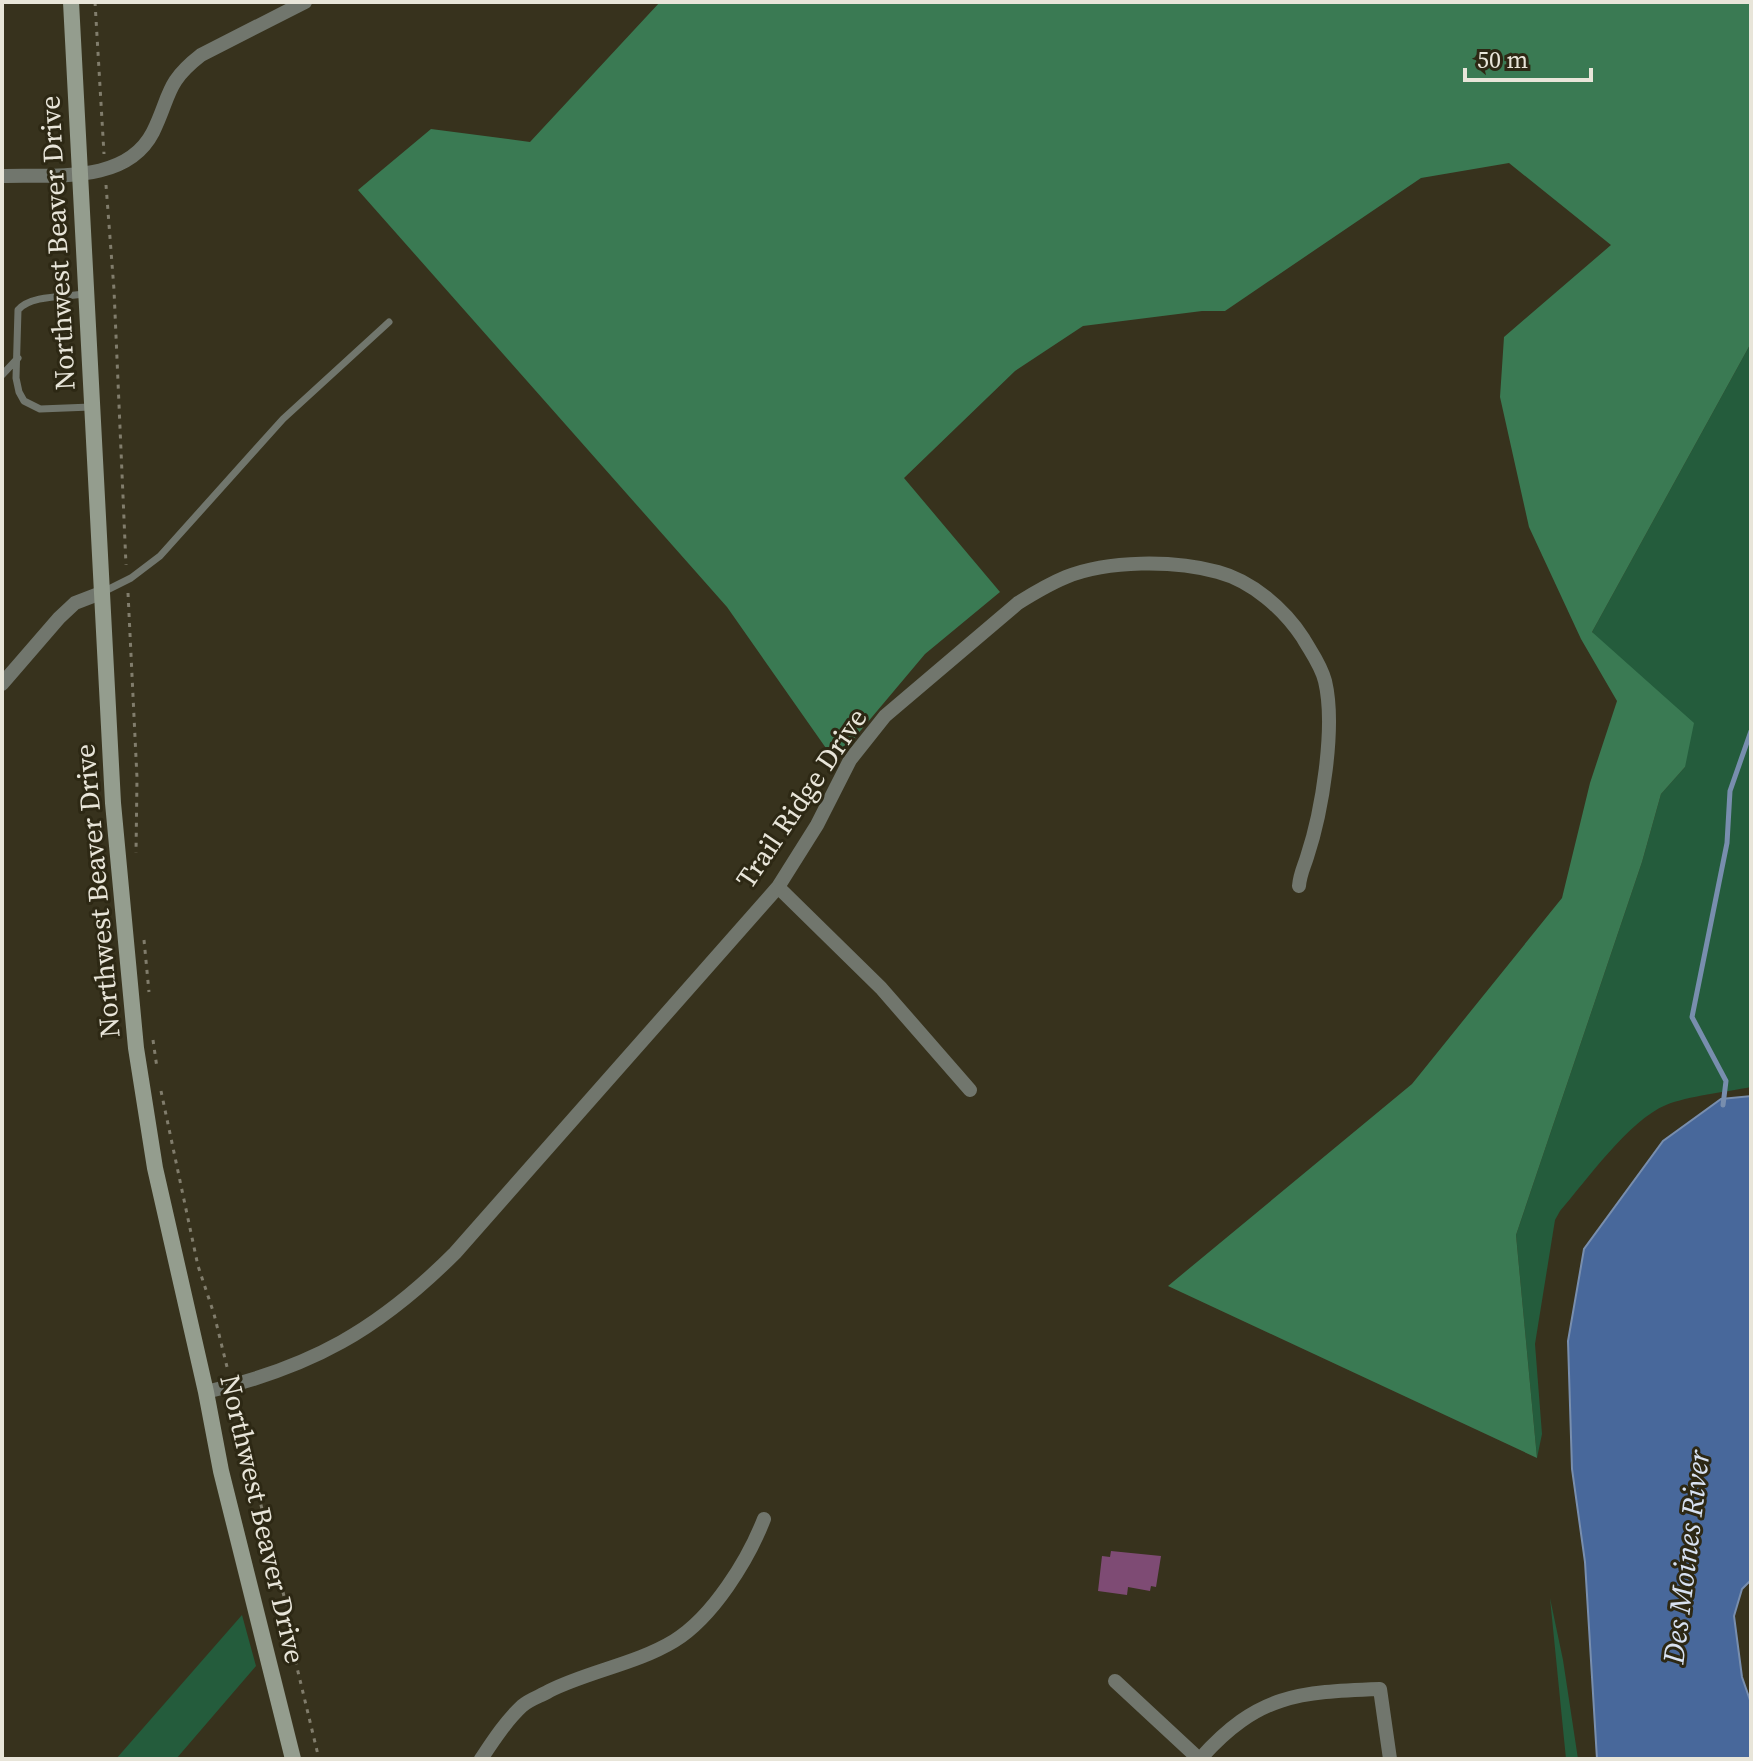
<svg xmlns="http://www.w3.org/2000/svg" width="1753" height="1761" font-family="'Source Serif 4',serif">
  <style>
    .green { fill: #245c3c }
    .forest { fill: #3a7a53 }
    .water { fill: #48689b; stroke: #788eae; stroke-width: 2 }
    .lines { fill: none; stroke-linecap: round; stroke-linejoin: round }
    .stream { stroke: #788eae; stroke-width: 5 }
    .building { fill: #7e4b74 }
    .path { stroke: #817d6c; stroke-width: 3; stroke-dasharray: 4 6; stroke-linecap: butt }
    .service { stroke: #71766d; stroke-width: 7 }
    .minor { stroke: #71766d; stroke-width: 14 }
    .secondary { stroke: #949d8e; stroke-width: 16 }
    .labels { text-anchor: middle; dominant-baseline: central; stroke-width: 6; stroke-linejoin: round; paint-order: stroke }
    .street-label { font-size: 28px; fill: #e8e5d9; stroke: #2d2814 }
    .water-label { font-size: 30px; font-style: italic; fill: #d8e2f2; stroke: #2d2814 }
  </style>
  <rect width="100%" height="100%" fill="#37321d"/>
  <path class="green" d="M1751,343V1087C1726,1092 1688,1096 1666,1105C1629,1120 1586,1181 1560,1211L1555,1220L1535,1344L1542,1434L1537,1458L1516,1235L1642,862L1661,794L1685,767L1592,632Z
    M1550,1598L1563,1660L1578,1759H1566Z
    M242,1615L256,1666L176,1759H116Z"/>
  <path class="forest" d="M660,2H1751V343L1592,632L1694,723L1685,767L1661,794L1642,862L1516,1235L1537,1458L1168,1286L1412,1084L1562,898L1590,783L1617,701L1581,639L1529,527L1500,397L1504,337L1611,245L1509,163L1421,178L1225,311H1202L1083,326L1015,371L904,478L1000,592L925,654L835,761L727,607L358,190L431,129L530,142Z"/>
  <path class="water" d="M1751,1096V1580L1742,1589L1734,1616L1742,1677L1751,1703V1759H1597L1585,1562L1572,1469L1568,1341L1584,1249L1663,1141L1721,1099Z"/>
  <g class="lines">
    <path class="stream" d="M1723,1105L1726,1081L1692,1017L1727,843L1730,791L1751,731"/>
  </g>
  <path class="building" d="M1111,1551L1161,1556L1156,1587L1151,1586L1150,1591L1128,1587L1127,1595L1098,1591L1102,1556L1110,1557Z"/>
  <g class="lines">
    <path class="path" d="M95,2L104,154
      M106,185L114,290L126,565
      M128,593L137,778L136,853
      M144,940L149,992
      M153,1040L157,1068
      M161,1091L198,1266L214,1314L228,1371
      M234,1398L290,1620L293,1651L319,1759"/>
    <path class="service" d="M84,294C65,297 30,295 18,310L16,378L19,392L24,401L40,409L91,407
      M2,375L18,358
      M103,592L131,578L160,556L283,419L389,322"/>
    <path class="minor" d="M2,176C52,174 126,185 153,132C171,95 165,83 201,55L305,2
      M2,684L59,618L75,603L101,593
      M778,887L881,988L970,1090
      M206,1392C312,1367 378,1330 455,1253L778,887L817,825L850,760L885,716L1018,603C1034,593 1049,584 1066,577C1108,560 1174,560 1218,572C1252,581 1284,609 1303,638C1311,652 1321,665 1325,681C1336,727 1322,812 1307,857C1304,867 1300,874 1299,886
      M1115,1681L1199,1759
      M481,1759C493,1741 506,1721 522,1706C530,1699 541,1696 549,1691C589,1671 636,1664 674,1641C713,1617 748,1560 764,1519
      M1200,1759C1258,1694 1298,1692 1380,1689L1390,1759"/>
    <path class="secondary" d="M71,2L113,803L136,1048L155,1168L206,1392L221,1471L293,1759"/>
  </g>
  <g class="labels">
    <g class="street-label">
      <text transform="translate(57 243) rotate(-93)">Northwest Beaver Drive</text>
      <text transform="translate(801 798) rotate(-56)">Trail Ridge Drive</text>
      <text transform="translate(97 891) rotate(-95)">Northwest Beaver Drive</text>
      <text transform="translate(263 1519) rotate(77)">Northwest Beaver Drive</text>
    </g>
    <g class="water-label">
      <text transform="translate(1686 1557) rotate(-83)">Des Moines River</text>
    </g>
  </g>
  <rect width="1753" height="1761" fill="none" stroke="#e8e5d9" stroke-width="8"/>
  <path d="M1465 68v12h126v-12" fill="none" stroke="#e8e5d9" stroke-width="4"/>
  <text x="1477" y="68" font-size="24" fill="#e8e5d9" stroke="#2d2814" stroke-width="6" paint-order="stroke">50 m</text>
</svg>
